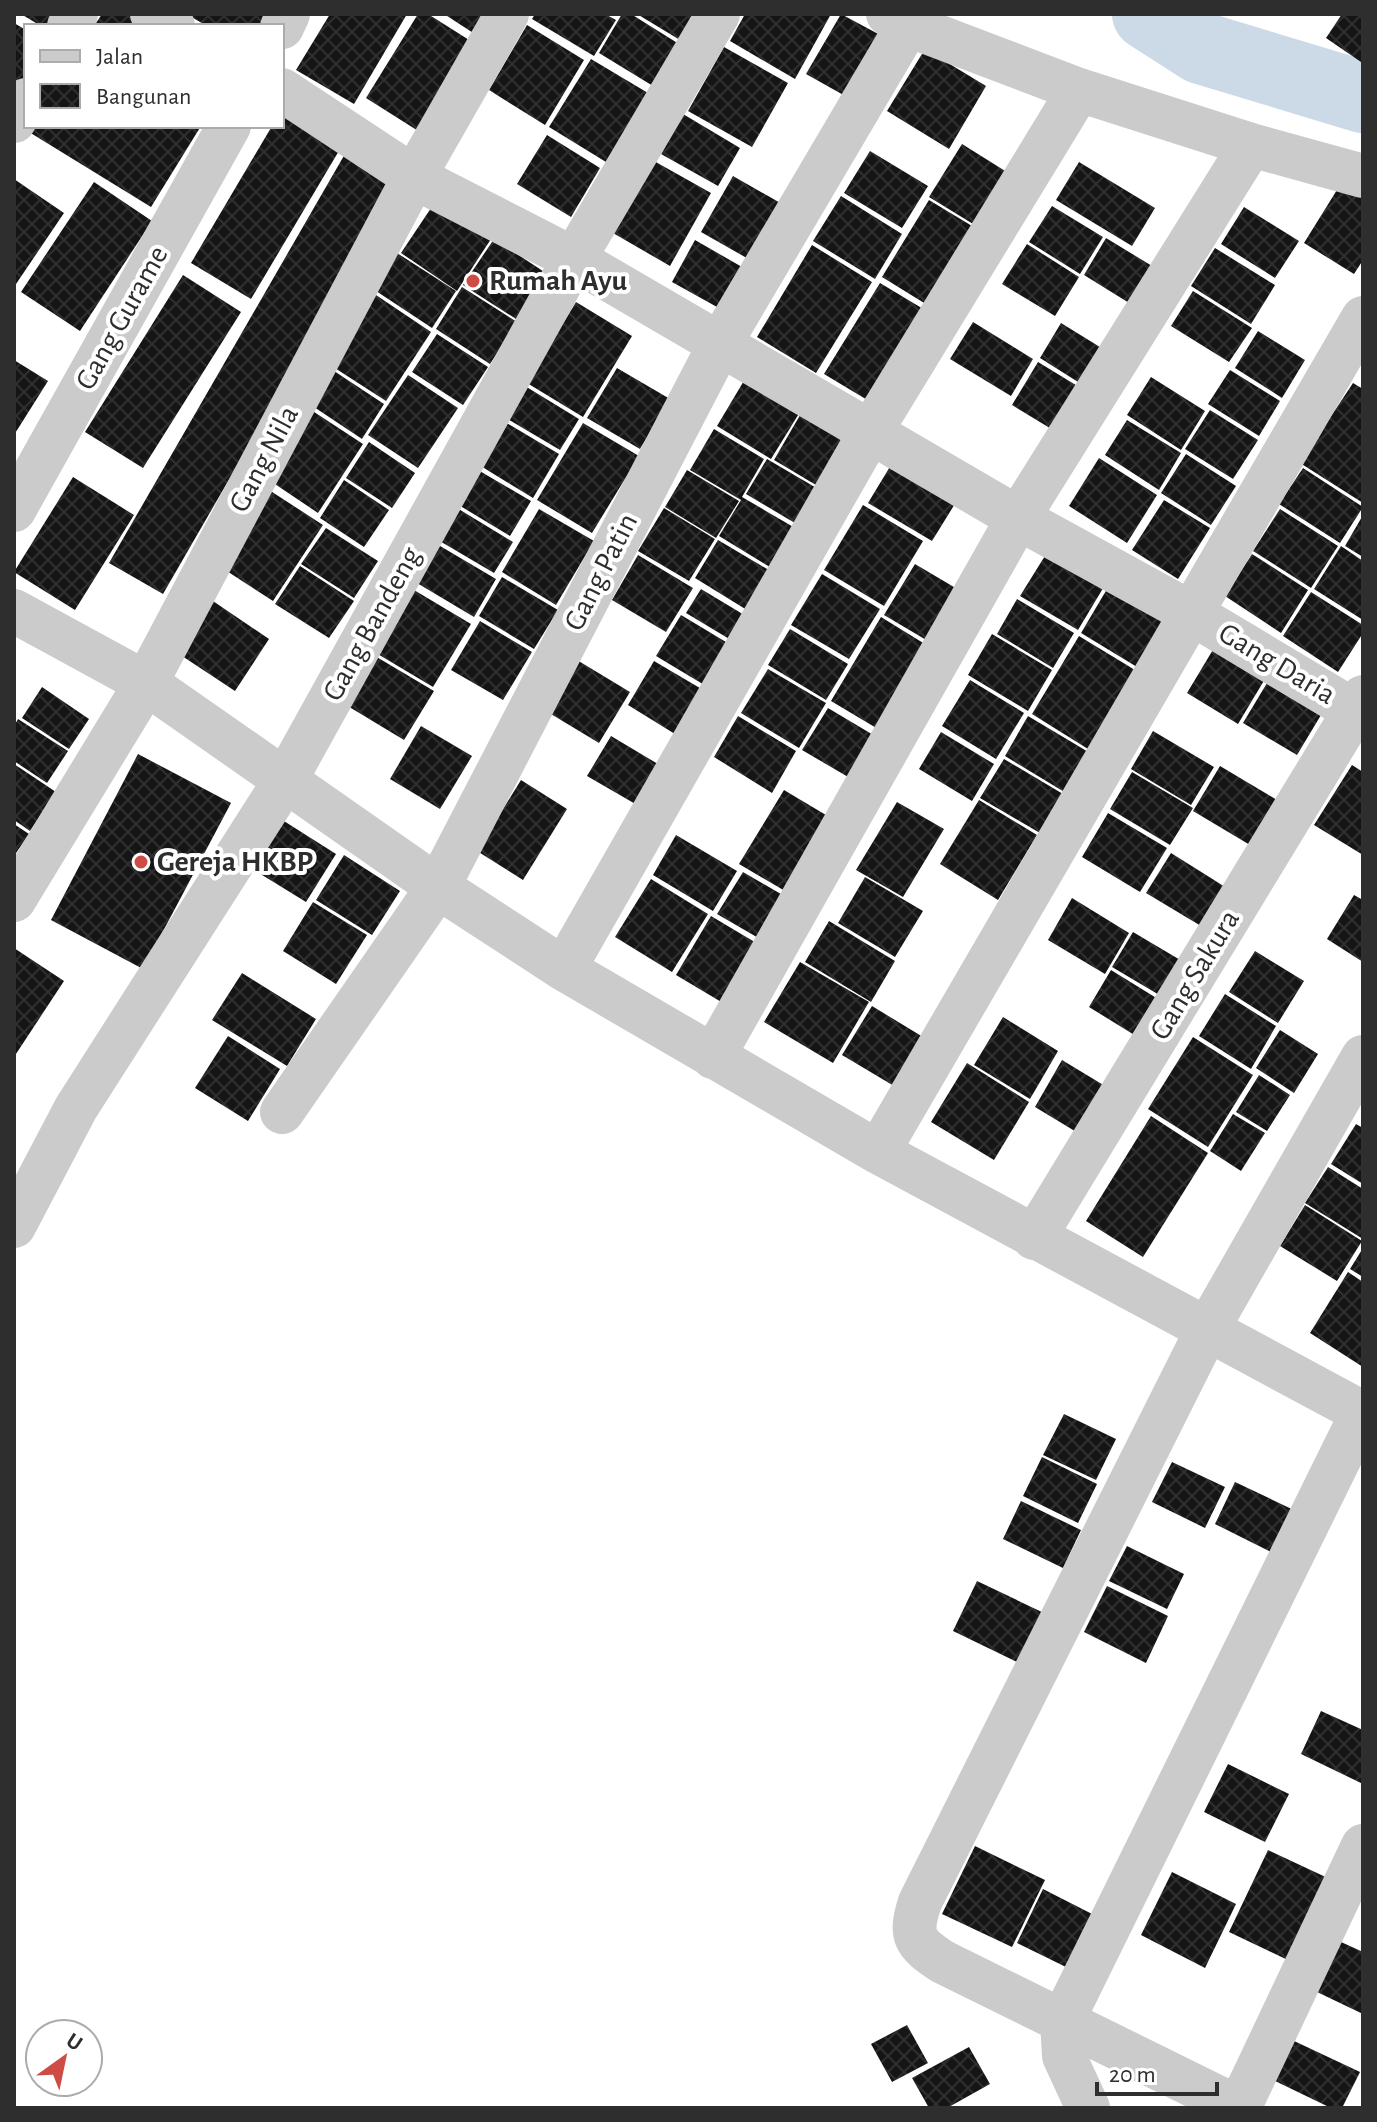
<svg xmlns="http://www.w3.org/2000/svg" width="1377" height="2122" font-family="'Alegreya Sans',sans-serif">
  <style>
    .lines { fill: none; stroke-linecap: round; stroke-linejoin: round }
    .river { stroke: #ccd9e7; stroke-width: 72 }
    .building { fill: url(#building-cross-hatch) }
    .minor { stroke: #cbcbcb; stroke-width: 44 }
    .poi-dot { fill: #ce4c46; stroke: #fff; stroke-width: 3 }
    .labels { text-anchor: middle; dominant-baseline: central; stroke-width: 8; stroke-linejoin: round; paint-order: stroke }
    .poi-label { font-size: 30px; font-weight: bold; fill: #2e2e2e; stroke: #fff; text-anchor: start }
    .street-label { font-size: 30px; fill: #2e2e2e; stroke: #fff }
  </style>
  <defs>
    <pattern id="building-cross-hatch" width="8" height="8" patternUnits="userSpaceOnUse" patternTransform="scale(2)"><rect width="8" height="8" fill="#151515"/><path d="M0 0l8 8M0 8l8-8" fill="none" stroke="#2f2f2f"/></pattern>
  </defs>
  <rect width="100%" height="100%" fill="#fff"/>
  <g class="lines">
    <path class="river" d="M1148,14L1201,48L1363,97"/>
  </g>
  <path class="building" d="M21,14H62L55,26H41Z
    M102,14H138L157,26H94Z
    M186,14H270L263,26H207Z
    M330,14H407L354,104L296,70Z
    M418,14H428L477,45L423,134L366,98Z
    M444,14H497L481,38Z
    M535,14H605L616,20L594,56L532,19Z
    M622,14H631L679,44L653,86L599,53Z
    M637,14H696L680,40Z
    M745,14H831L795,79L730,41Z
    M841,14L882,36L847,97L806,74Z
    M1342,14H1363L1361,62L1326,38Z
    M14,23L26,30V74L14,94Z
    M527,25L584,60L545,125L489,90Z
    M724,47L788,83L752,147L688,111Z
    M925,49L986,86L949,149L887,111Z
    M591,59L648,93L606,162L549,127Z
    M282,108L346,139L251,299L191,263L272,126H282Z
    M683,114L740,148L718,186L661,154Z
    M33,126H201L151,207L29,132Z
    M547,135L600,168L571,217L517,184Z
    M962,144L1010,174L978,227L929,197Z
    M349,147L403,178L163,594L109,563Z
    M870,151L928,186L902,228L844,193Z
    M654,161L711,193L670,266L613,233Z
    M1079,162L1155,208L1132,246L1056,200Z
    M733,176L784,205L752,261L701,232Z
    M1345,177L1363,189V260L1354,274L1304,243Z
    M14,179L64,213L14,287Z
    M94,182L152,221L80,331L21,292Z
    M841,196L902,234L875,279L813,241Z
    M929,200L977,229L929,306L882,277Z
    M435,202L491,239L457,291L401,253Z
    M1052,206L1103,237L1080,274L1029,242Z
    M1244,207L1299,241L1275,278L1221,244Z
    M1106,238L1157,269L1134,306L1084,275Z
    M494,239L546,273L516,319L463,285Z
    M695,240L749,271L726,312L672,282Z
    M1027,244L1079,277L1055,316L1002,284Z
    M812,245L872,282L816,373L757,337Z
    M1215,248L1275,285L1251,324L1191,286Z
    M397,253L456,291L432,328L373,289Z
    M183,275L241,312L143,468L85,432Z
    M880,283L925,310L869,401L824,374Z
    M462,287L517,322L490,364L436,329Z
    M1193,291L1252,328L1229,362L1171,326Z
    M373,293L431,332L386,401L327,363Z
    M576,302L632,336L583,417L527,383Z
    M973,322L1033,359L1011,396L950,359Z
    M1061,323L1108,352L1086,387L1040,358Z
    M1258,331L1305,360L1282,398L1235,368Z
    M437,334L488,367L463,405L412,372Z
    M14,360L48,381L14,435Z
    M1038,362L1084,390L1058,433L1012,405Z
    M328,367L384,404L362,439L305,401Z
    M617,368L670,399L640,449L587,418Z
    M1230,370L1280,401L1259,436L1208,404Z
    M408,375L458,408L418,468L368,435Z
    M1151,377L1205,411L1181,450L1127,415Z
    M745,379L800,412L771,459L717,426Z
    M1353,383L1363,389V503L1300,463Z
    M525,386L579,419L560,450L506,418Z
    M305,406L363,444L318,513L260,474Z
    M803,410L855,442L826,491L774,460Z
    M1210,410L1258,440L1233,479L1185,449Z
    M1127,420L1181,453L1159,490L1105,455Z
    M505,422L559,454L533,498L479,465Z
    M583,423L639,456L592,533L537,500Z
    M714,429L764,459L742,497L802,532L778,572L719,536L741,500L690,470Z
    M369,442L415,473L392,508L346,478Z
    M1186,454L1236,486L1211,525L1161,493Z
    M897,455L961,494L932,541L868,503Z
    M1099,458L1157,495L1127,543L1069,506Z
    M767,459L825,493L805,529L746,494Z
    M1303,468L1363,507L1340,543L1279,504Z
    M478,470L531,501L510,536L457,504Z
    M687,470L739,501L716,538L665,507Z
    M73,477L134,515L75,610L14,572Z
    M344,480L389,510L364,547L320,518Z
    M266,488L323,525L273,601L216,564Z
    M1164,500L1210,528L1178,579L1132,550Z
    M863,505L923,541L884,606L824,570Z
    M457,508L513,542L494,573L438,540Z
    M664,508L715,539L689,581L638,551Z
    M539,509L594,541L556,605L502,572Z
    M1280,509L1338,546L1311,588L1253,551Z
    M1363,515V557L1345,546Z
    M326,528L378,561L354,598L301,564Z
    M718,540L779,576L755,615L695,578Z
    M435,543L496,579L474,617L412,580Z
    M1341,546L1363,561V620L1314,589Z
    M1048,551L1105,585L1078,630L1020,596Z
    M1252,554L1308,590L1281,633L1225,596Z
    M638,555L693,588L666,632L612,600Z
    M915,564L964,593L933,644L884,615Z
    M300,566L354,601L329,638L275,604Z
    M822,574L880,609L849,659L791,625Z
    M502,577L558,610L534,649L479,616Z
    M1110,584L1166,618L1137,667L1081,633Z
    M701,589L746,616L731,640L686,613Z
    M414,590L471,624L433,687L376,653Z
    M1311,592L1363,625V633L1338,672L1283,636Z
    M210,599L269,639L235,691L176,652Z
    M1017,599L1074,633L1053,668L997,634Z
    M681,615L736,648L711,689L656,656Z
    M881,617L933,649L883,732L831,701Z
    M480,621L532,652L503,700L451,670Z
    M790,629L848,664L826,700L768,665Z
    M992,634L1052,670L1028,711L968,675Z
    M1079,636L1135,670L1088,749L1032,714Z
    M1214,648L1265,679L1238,724L1187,693Z
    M375,656L434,691L404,740L346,705Z
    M572,657L630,692L599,743L541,708Z
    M654,661L710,694L683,739L628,705Z
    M768,669L826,703L799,748L741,713Z
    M970,680L1024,713L996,759L942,726Z
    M1267,683L1321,715L1297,755L1243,723Z
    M42,687L89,719L69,749L22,718Z
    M828,708L880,739L855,781L802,750Z
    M738,716L796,751L772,793L714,757Z
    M1028,716L1090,753L1066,793L1005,756Z
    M18,719L68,751L47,783L14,761V726Z
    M421,726L472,756L440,809L390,779Z
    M1153,731L1214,767L1191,805L1131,769Z
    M941,732L994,764L972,801L919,769Z
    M611,736L668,770L644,809L587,776Z
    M138,754L231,803L143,969L51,920Z
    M1004,759L1063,794L1040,833L980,798Z
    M14,764L56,792L30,831L14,820Z
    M1352,765L1363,772V855L1314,825Z
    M1220,766L1277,800L1250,845L1193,811Z
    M1132,772L1193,808L1170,845L1110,809Z
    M521,780L567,809L523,880L477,851Z
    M784,790L841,824L797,898L739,864Z
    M979,800L1037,835L998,900L940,864Z
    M897,802L944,829L903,897L856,870Z
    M1108,813L1167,848L1140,892L1082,857Z
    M276,816L336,854L306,902L246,865Z
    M14,824L29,834L14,856Z
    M676,835L737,871L713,911L653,875Z
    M1171,853L1230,890L1206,929L1146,893Z
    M344,855L400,891L372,935L316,900Z
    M743,872L793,901L767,943L717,914Z
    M865,877L923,911L895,957L838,923Z
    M651,879L708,914L672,972L615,937Z
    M1354,895L1363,900V962L1327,939Z
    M1072,898L1129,933L1105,974L1048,940Z
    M313,902L367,935L336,984L283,951Z
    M711,916L763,947L728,1006L676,975Z
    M829,921L895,961L871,1002L805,962Z
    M1133,932L1187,964L1166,999L1112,967Z
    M14,948L64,981L14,1057Z
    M1255,951L1304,981L1278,1023L1229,992Z
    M800,962L869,1002L833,1063L764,1022Z
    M1111,970L1158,999L1136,1036L1089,1007Z
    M242,973L316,1019L287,1066L212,1020Z
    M1225,994L1276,1026L1251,1069L1199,1036Z
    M872,1006L923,1037L894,1086L842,1055Z
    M1003,1017L1058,1051L1030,1099L974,1065Z
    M1280,1030L1318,1054L1294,1093L1256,1068Z
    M228,1036L280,1069L248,1121L195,1088Z
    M1193,1037L1253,1075L1208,1147L1148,1109Z
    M1062,1060L1110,1089L1083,1136L1035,1107Z
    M967,1063L1029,1102L994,1160L931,1122Z
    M1259,1075L1290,1095L1267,1131L1236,1112Z
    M1233,1114L1265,1133L1241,1171L1210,1151Z
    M1151,1116L1208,1153L1143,1257L1086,1221Z
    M1356,1124L1363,1128V1184L1331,1164Z
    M1328,1167L1363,1189V1239L1305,1203Z
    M1305,1205L1362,1241L1337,1281L1280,1246Z
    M1363,1248V1277L1350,1269Z
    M1348,1272L1363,1282V1367L1310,1333Z
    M1064,1414L1116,1439L1096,1480L1043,1455Z
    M1042,1457L1097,1484L1078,1523L1023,1496Z
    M1172,1462L1225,1487L1205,1528L1152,1502Z
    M1235,1482L1298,1512L1277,1555L1215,1524Z
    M1021,1501L1081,1530L1063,1568L1003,1539Z
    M1127,1546L1184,1574L1167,1609L1109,1581Z
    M977,1581L1046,1614L1021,1664L953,1631Z
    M1107,1586L1168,1616L1146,1663L1084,1632Z
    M1321,1711L1363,1730V1784L1301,1754Z
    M1228,1764L1289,1794L1265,1842L1204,1812Z
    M975,1846L1045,1880L1012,1947L942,1914Z
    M1268,1850L1332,1880L1292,1962L1229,1932Z
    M1172,1872L1236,1904L1205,1968L1141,1935Z
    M1043,1889L1096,1916L1070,1969L1017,1943Z
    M1341,1942L1363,1952V2014L1317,1992Z
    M907,2025L928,2063L892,2082L871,2044Z
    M1292,2040L1360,2072L1342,2108H1331L1273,2080Z
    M969,2047L990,2084L947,2108H929L912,2078Z"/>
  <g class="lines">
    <path class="minor" d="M152,14L173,26
      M888,14L908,25L1079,90L1251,145L1363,176
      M69,26L76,14
      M282,27L288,14
      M282,90L414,177L574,259L1018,518L1191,613L1363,716
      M14,121L26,100
      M14,510L229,126
      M14,611L146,683L438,887L564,969L878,1152L1363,1413
      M14,900L146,683L414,177L507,14
      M564,969L871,431L1079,90
      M713,1057L1018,518L1251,145
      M282,1112L438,887L721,342L908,25
      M878,1152L1363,318
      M14,1226L76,1108L286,779L574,259L718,14
      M1034,1238L1363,697
      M1088,2108L1064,2056L1062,2022L1363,1411
      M1239,2108L943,1962C914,1943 909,1936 920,1902L1208,1328L1363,1057
      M1239,2108L1363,1846"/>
  </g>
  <g class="poi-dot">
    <circle cx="473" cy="281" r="8"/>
    <circle cx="141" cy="862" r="8"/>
  </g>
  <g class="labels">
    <g class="poi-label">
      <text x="489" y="281">Rumah Ayu</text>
      <text x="157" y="862">Gereja HKBP</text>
    </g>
    <g class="street-label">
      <text transform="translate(122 318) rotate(-61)">Gang Gurame</text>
      <text transform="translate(264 459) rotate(-62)">Gang Nila</text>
      <text transform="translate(601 572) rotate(-63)">Gang Patin</text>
      <text transform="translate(372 624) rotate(-61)">Gang Bandeng</text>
      <text transform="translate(1277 664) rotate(31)">Gang Daria</text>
      <text transform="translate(1195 975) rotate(-59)">Gang Sakura</text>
    </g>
  </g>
  <rect width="1377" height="2122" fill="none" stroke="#2e2e2e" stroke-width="32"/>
  <rect x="24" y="24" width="260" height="104" fill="#ffffff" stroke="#ababab" stroke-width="2"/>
  <rect x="40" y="50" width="40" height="12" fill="#cbcbcb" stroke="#ababab" stroke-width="2"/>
  <text x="96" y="64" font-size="24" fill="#2e2e2e">Jalan</text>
  <rect x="40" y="84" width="40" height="24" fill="url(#building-cross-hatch)" stroke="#ababab" stroke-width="2"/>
  <text x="96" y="104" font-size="24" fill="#2e2e2e">Bangunan</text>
  <g transform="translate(64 2058) rotate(33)"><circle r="38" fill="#ffffff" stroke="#ababab" stroke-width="2"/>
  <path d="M0-6L14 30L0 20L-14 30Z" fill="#ce4c46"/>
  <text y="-12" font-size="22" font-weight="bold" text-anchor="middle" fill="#2e2e2e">U</text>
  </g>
  <path d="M1097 2082v12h120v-12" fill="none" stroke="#2e2e2e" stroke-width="4"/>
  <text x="1109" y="2082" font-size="24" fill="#2e2e2e" stroke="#ffffff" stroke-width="6" paint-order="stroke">20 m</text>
</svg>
